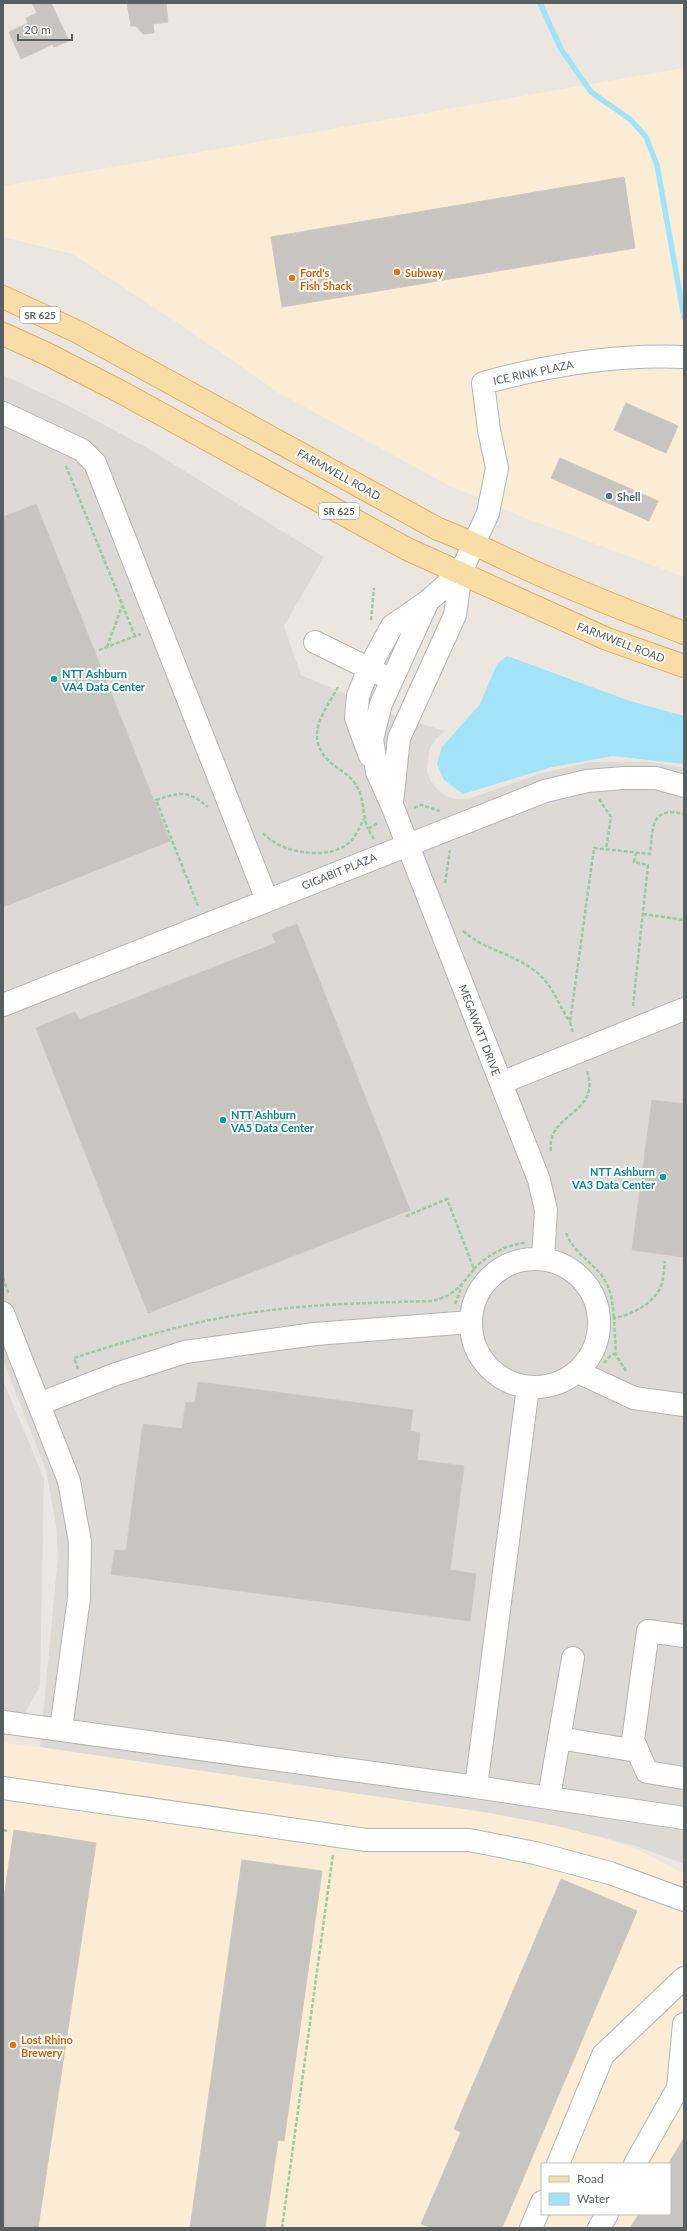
<svg xmlns="http://www.w3.org/2000/svg" width="687" height="2231" font-family="Lato,sans-serif">
  <style>
    .commercial { fill: #fbecd6; fill-rule: evenodd }
    .industrial { fill: #ddd9d5 }
    .water { fill: #a3e3f9 }
    .lines { fill: none; stroke-linecap: round; stroke-linejoin: round }
    .stream { stroke: #a3e3f9; stroke-width: 5.5 }
    .building { fill: #c8c4c0; stroke: #cfc7bf }
    .minor-casing { stroke: #b1b4b7; stroke-width: 24 }
    .major-casing { stroke: #e7a85d; stroke-width: 24 }
    .path { stroke: #9ccaa0; stroke-width: 2.5; stroke-dasharray: 4 2; stroke-linecap: butt }
    .minor { stroke: #fff; stroke-width: 22 }
    .major { stroke: #f9dda7; stroke-width: 22 }
    .food-dot { fill: #e8710a; stroke: #fff; stroke-width: 1.5 }
    .service-dot { fill: #5c6f8a; stroke: #fff; stroke-width: 1.5 }
    .culture-dot { fill: #0f9aa8; stroke: #fff; stroke-width: 1.5 }
    .labels { text-anchor: middle; dominant-baseline: central; stroke-width: 4; stroke-linejoin: round; paint-order: stroke }
    .shield { fill: #fff; stroke: #8b8e90; stroke-width: 1 }
    .shield-label { font-size: 10px; font-weight: bold; fill: #595e60 }
    .food-label { font-size: 11px; font-weight: bold; fill: #c56008; stroke: #fff; text-anchor: start }
    .street-label { font-size: 11px; fill: #595e60; stroke: #fff }
    .service-label { font-size: 11px; font-weight: bold; fill: #4e5e75; stroke: #fff; text-anchor: start }
    .culture-label { font-size: 11px; font-weight: bold; fill: #0d838f; stroke: #fff; text-anchor: start }
  </style>
  <rect width="100%" height="100%" fill="#ebe7e0"/>
  <path class="commercial" d="M684,68V577L523,517L448,485L279,393L193,333L73,254L3,237V186Z
    M3,1743L458,1792L639,1850L684,1874V2228H3ZM542,2164H670V2214H542Z"/>
  <path class="industrial" d="M3,375L63,403L144,446L324,557L284,626L301,675L372,705L371,708L445,731L436,739L429,750L427,771L430,780L439,791L446,796L456,799H468L542,773L591,762H650L684,768V1864L639,1847L557,1826L490,1813L40,1747L58,1556L56,1525L46,1470L3,1360Z
    M3,1380L44,1479L40,1686L25,1713L3,1711Z"/>
  <path class="water" d="M507,656L630,701L684,716V764L613,756L552,767L463,794L444,780L437,764L442,747L480,704L497,664Z"/>
  <g class="lines">
    <path class="stream" d="M540,3L561,49L591,92L631,120L646,137L657,165L684,317"/>
  </g>
  <path class="building" d="M32,3H51L69,41L54,47L53,44L21,59L9,32L28,23L26,18L37,13Z
    M127,3H166L168,22L153,24L154,33L143,34L136,26H131Z
    M624,177L635,248L282,307L271,237Z
    M626,403L678,426L666,453L614,430Z
    M560,458L658,501L649,521L551,478Z
    M36,504L170,841L3,907V517Z
    M297,924L410,1210L148,1313L36,1028L75,1012L79,1020L276,943L272,934Z
    M652,1100L684,1104V1257L632,1250Z
    M198,1382L413,1410L410,1431L420,1433L417,1460L464,1466L450,1570L476,1574L470,1621L111,1574L115,1550L126,1551L143,1424L182,1429L186,1402L195,1403Z
    M14,1830L96,1843L38,2228H3V1904Z
    M242,1860L322,1871L284,2141L278,2140L265,2228H190Z
    M561,1879L637,1911L502,2228H432L421,2224L461,2132L454,2129Z
    M684,2138V2228H630L639,2214H670V2161Z"/>
  <g class="lines">
    <defs>
      <path id="minor" d="M3,413L82,450L95,463L267,900
        M461,572L428,601L381,704L372,739L377,772L392,805L539,1180L546,1210L543,1259
        M315,642L382,675
        M370,756L356,718L358,696L369,668L392,626L428,601
        M392,803L399,738L455,615L461,572L488,513L497,468L489,430L483,383C549,365 615,354 684,357
        M3,1005L545,791L587,781L624,778H656L684,786
        M501,1083L684,1009
        M471 1323a64 64 0 1 1 128 0a64 64 0 1 1-128 0Z
        M3,1313L69,1481L80,1542L79,1598L61,1729
        M578,1372L634,1398L684,1405
        M39,1404L116,1374L185,1352L315,1334L471,1322
        M684,1636L648,1631L633,1740L647,1772L684,1778
        M3,1722L476,1787L528,1387
        M559,1738L637,1751
        M476,1787L684,1818
        M3,1788L366,1840H469L535,1853L610,1873L684,1900
        M549,1797L573,1658
        M558,2164L603,2055L684,1978
        M635,2164L678,2088L684,2024
        M531,2228L542,2202
        M599,2228L607,2214"/>
      <path id="major" d="M3,297L78,332L438,529C462,538 485,549 508,560C565,587 625,610 684,633
        M3,334L47,354L121,392L407,549L607,639L684,666"/>
    </defs>
    <use href="#minor" class="minor-casing"/>
    <use href="#major" class="major-casing"/>
    <path class="path" d="M66,466L135,636
      M371,620L374,588
      M107,647L122,606
      M99,650L141,634
      M338,687C326,710 304,734 327,759C336,769 349,773 356,785C365,799 362,815 368,829
      M599,799L611,817L606,849
      M414,808L421,805L440,811
      M263,833C281,854 332,862 352,840C357,834 360,826 364,819
      M374,839L368,829L378,823
      M445,883L450,850
      M198,906L156,800C180,792 188,790 208,807
      M643,914L684,920
      M463,931C485,950 508,952 531,968C553,983 556,1001 570,1022
      M633,1006L648,865L634,862L636,853
      M573,1032L570,1022L594,848L650,854C653,828 650,806 684,814
      M551,1151C546,1112 604,1114 586,1069
      M566,1233C576,1257 596,1263 607,1284C612,1295 613,1307 614,1318
      M474,1269C486,1256 507,1244 525,1243
      M3,1278L9,1295
      M455,1304L462,1286
      M604,1363L609,1357L616,1353
      M78,1369L74,1358C124,1342 175,1326 226,1317C294,1304 363,1303 432,1301C452,1297 462,1285 474,1269L447,1199L404,1217
      M626,1371L616,1355L614,1318C632,1315 657,1302 662,1283C664,1276 664,1268 665,1261
      M3,1830L7,1831
      M282,2228L333,1854"/>
    <use href="#minor" class="minor"/>
    <use href="#major" class="major"/>
  </g>
  <g class="food-dot">
    <circle cx="397" cy="272" r="4"/>
    <circle cx="292" cy="278" r="4"/>
    <circle cx="13" cy="2045" r="4"/>
  </g>
  <circle class="service-dot" cx="609" cy="496" r="4"/>
  <g class="culture-dot">
    <circle cx="54" cy="679" r="4"/>
    <circle cx="223" cy="1120" r="4"/>
    <circle cx="663" cy="1177" r="4"/>
  </g>
  <g class="labels">
    <g class="shield">
      <rect x="20" y="307" width="40" height="16" rx="3"/>
      <rect x="319" y="503" width="40" height="16" rx="3"/>
    </g>
    <g class="shield-label">
      <text x="40" y="315">SR 625</text>
      <text x="339" y="511">SR 625</text>
    </g>
    <g class="food-label">
      <text x="300" y="272">Ford's<tspan x="300" dy="13">Fish Shack</tspan></text>
      <text x="405" y="272">Subway</text>
      <text x="21" y="2039">Lost Rhino<tspan x="21" dy="13">Brewery</tspan></text>
    </g>
    <g class="street-label">
      <text transform="translate(533 372) rotate(-12)">ICE RINK PLAZA</text>
      <text transform="translate(339 474) rotate(29)">FARMWELL ROAD</text>
      <text transform="translate(621 642) rotate(21)">FARMWELL ROAD</text>
      <text transform="translate(339 871) rotate(-22)">GIGABIT PLAZA</text>
      <text transform="translate(480 1030) rotate(69)">MEGAWATT DRIVE</text>
    </g>
    <g class="service-label">
      <text x="617" y="496">Shell</text>
    </g>
    <g class="culture-label">
      <text x="62" y="673">NTT Ashburn<tspan x="62" dy="13">VA4 Data Center</tspan></text>
      <text x="231" y="1114">NTT Ashburn<tspan x="231" dy="13">VA5 Data Center</tspan></text>
      <text x="655" y="1171" text-anchor="end">NTT Ashburn<tspan x="655" dy="13">VA3 Data Center</tspan></text>
    </g>
  </g>
  <rect width="687" height="2231" fill="none" stroke="#595e60" stroke-width="8"/>
  <rect x="541" y="2163" width="130" height="52" fill="#ffffff" stroke="#bdbfbf"/>
  <rect x="549" y="2176" width="20" height="6" fill="#f9dda7" stroke="#bdbfbf"/>
  <text x="577" y="2183" font-size="12" fill="#595e60">Road</text>
  <rect x="549" y="2193" width="20" height="12" fill="#a3e3f9" stroke="#bdbfbf"/>
  <text x="577" y="2203" font-size="12" fill="#595e60">Water</text>
  <path d="M18 34v6h54v-6" fill="none" stroke="#595e60" stroke-width="2"/>
  <text x="24" y="34" font-size="12" fill="#595e60" stroke="#ffffff" stroke-width="3" paint-order="stroke">20 m</text>
</svg>
